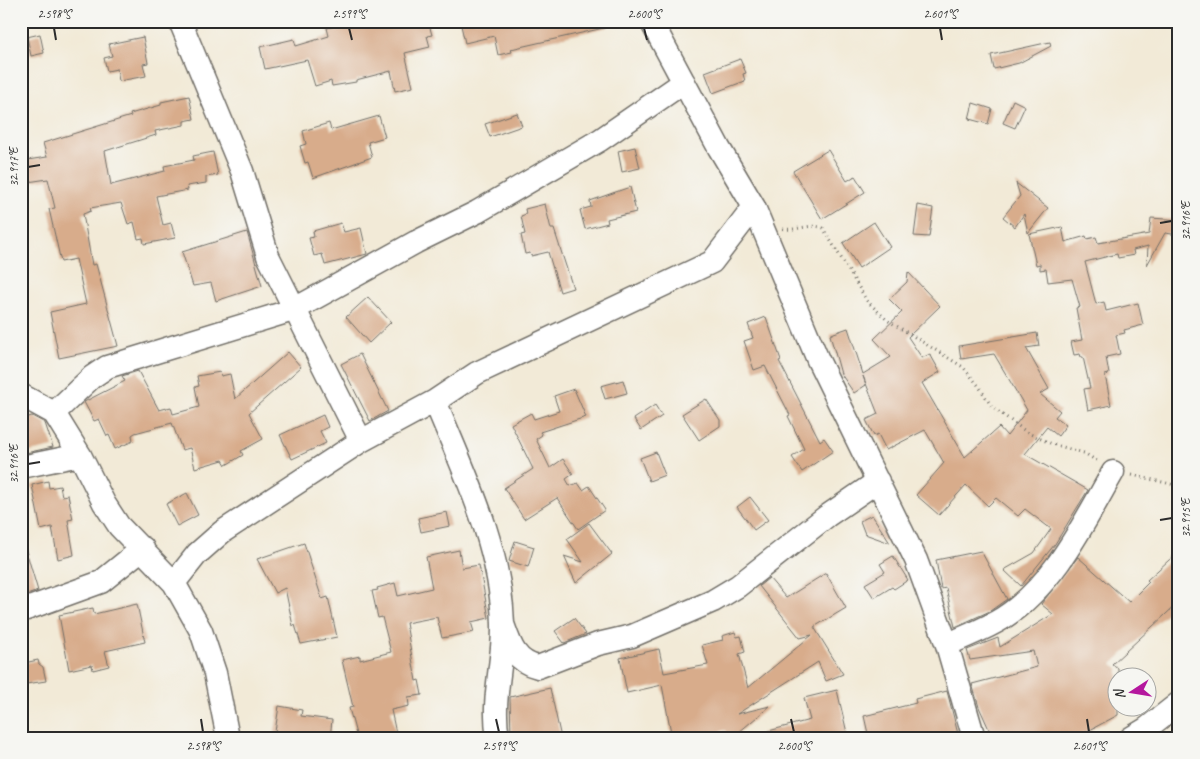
<svg xmlns="http://www.w3.org/2000/svg" width="1200" height="759" font-family="Caveat,sans-serif">
  <style>
    .building { fill: #d8ac8b }
    .lines { fill: none; stroke-linecap: round; stroke-linejoin: round }
    .minor-casing { stroke: #716e67; stroke-width: 25 }
    .path { stroke: #716e67; stroke-width: 3; stroke-dasharray: 1 4; stroke-linecap: butt }
    .minor { stroke: #fff; stroke-width: 22 }
    .ticks { fill: none; stroke: #2b2b2b; stroke-width: 2 }
    .neatline { fill: none; stroke: #2b2b2b; stroke-width: 2 }
    .ticks-label { font-size: 12px; text-anchor: middle; fill: #2b2b2b }
  </style>
  <rect width="100%" height="100%" fill="#f6f6f2"/>
  <filter id="ink" filterUnits="userSpaceOnUse"><feTurbulence type="fractalNoise" baseFrequency=".02" numOctaves="2"/><feDisplacementMap in="SourceGraphic" scale="10" xChannelSelector="R" yChannelSelector="G"/><feConvolveMatrix kernelMatrix="1 2 1 2 8 2 1 2 1" color-interpolation-filters="sRGB"/></filter>
  <filter id="wash" filterUnits="userSpaceOnUse"><feTurbulence type="fractalNoise" baseFrequency=".0096" numOctaves="4" result="noise"/><feDisplacementMap in="SourceGraphic" scale="20" xChannelSelector="R" yChannelSelector="G"/><feGaussianBlur stdDeviation="1.12" result="paint"/><feColorMatrix in="noise" values="0 0 0 0 0 0 0 0 0 0 0 0 0 0 0 0 0 1.4 0 .05"/><feComposite in="paint" operator="in"/></filter>
  <g filter="url(#wash)">
    <rect width="100%" height="100%" fill="#f2ead7"/>
    <g id="blocks">
      <path class="building" d="M354,21H428L432,35L427,36L430,47L405,53L413,87L395,91L391,71L356,80V82L332,86L331,81L315,86L307,60L265,69L260,47L294,39L296,46L329,36L327,28Z
        M460,21H607L608,27L511,49L512,52L498,55L494,36L465,43Z
        M40,34L44,53L31,56L27,37Z
        M143,37L148,63L143,64L146,76L119,81L117,69L107,71L104,58L112,56L109,44Z
        M1050,42L1051,46L1019,63L994,69L991,55Z
        M740,59L746,73L743,74L745,81L713,93L705,72Z
        M189,96L194,119L184,121V125L155,131L156,135L105,151L111,185L165,171L164,166L194,160L193,156L213,152L218,175L206,177V183L187,186L188,190L156,196L163,225L171,223L175,238L144,244L143,238L138,239L134,222L128,224L121,203L90,208L91,211L83,214L92,265L96,264L118,346L59,358L50,312L86,304L76,259L61,262L49,209L55,208L48,179L21,183V161L47,157L43,143L131,116L130,114L161,105V102Z
        M1013,100L1025,106L1015,128L1003,123Z
        M973,103L992,109L988,124L969,119Z
        M517,113L522,126L490,137L485,124Z
        M379,116L385,137L368,142L372,157L313,178L308,162L305,163L300,146L306,144L303,131L329,123L331,130Z
        M635,147L640,168L622,172L618,151Z
        M828,150L847,181L855,176L865,192L822,219L793,171Z
        M1016,183L1048,208L1028,233L1024,214L1015,227L1003,217L1020,196Z
        M630,187L636,212L607,219L608,223L585,229L580,210L591,207L590,201Z
        M545,204L551,229H554L573,288L560,292L548,252L531,256L530,253L525,254L521,235L525,234L521,216L526,214L525,209Z
        M918,205L933,208L929,237L914,236Z
        M1151,218L1179,220V235L1165,233L1147,265L1148,246L1133,250L1134,255L1118,258L1117,254L1085,262L1096,304L1104,302L1106,311L1138,303L1143,325L1124,330L1125,333L1116,335L1120,354L1106,357L1109,374L1105,375L1111,405L1088,410L1084,389L1090,388L1083,357H1081L1080,354L1074,355L1071,342L1082,340L1076,308L1080,307L1072,279L1048,282L1046,269L1040,270V264L1036,265L1029,234L1062,227L1065,242L1086,236L1087,239L1096,237L1098,243L1149,234Z
        M874,222L890,247L859,268L843,243Z
        M341,223L344,232L361,228L367,254L325,265L322,254L314,256L309,238L314,237L313,231Z
        M247,232L262,286L216,301L211,283L193,286L182,252Z
        M908,272L940,306L908,337L922,358L930,354L940,372L922,383L965,457L999,427L1007,436L1027,410L994,354L961,359L959,346L1037,333L1039,346L1026,348L1049,389L1040,394L1060,411L1055,417L1066,425L1058,436L1047,427L1025,454L1088,490L1055,544L1021,586L1004,570L1034,553L1051,529L1025,509L1018,516L996,498L988,506L966,485L939,515L916,495L944,463L925,430L886,450L878,434L874,436L866,420L878,414L863,376L866,385L854,393L841,374L830,335L834,333L848,328L863,374L891,357L874,339L902,312L889,299L907,282Z
        M368,297L391,322L369,343L346,317Z
        M766,317L781,360L779,361L820,441L824,438L833,451L802,472L792,457L804,449L788,416L790,415L765,366L754,370L744,341L753,338L748,324Z
        M288,352L301,367L249,413L263,439L241,451L243,455L226,465L223,460L195,468L190,448L182,450L172,423L135,433L132,435L133,441L115,449L109,435L107,436L99,419L94,421L84,402L125,381L122,376L138,371L159,410L171,407L173,414L199,407L195,387L199,386L197,376L220,372L221,376L230,374L235,399Z
        M360,354L388,411L370,421L341,364Z
        M623,380L627,393L605,399L601,386Z
        M574,389L586,417L540,432L542,435L536,439L550,468L563,459L573,474L566,479L570,486L578,483L583,490L589,486L605,510L578,529L557,498L524,519L504,488L533,469L511,424L531,413L534,419L559,411L554,396Z
        M706,399L720,420V426L699,440L682,414Z
        M655,405L662,416L641,430L634,419Z
        M323,415L328,427L320,431L326,443L292,459L280,435Z
        M32,416L45,423L53,447L21,454V419Z
        M656,452L665,475L649,481L640,458Z
        M48,481L49,488L60,486L62,496L68,495L73,519L68,520L74,555L58,559L52,527L41,530L32,485Z
        M187,493L198,515L177,526L166,504Z
        M750,497L768,520L754,530L737,507Z
        M447,512L450,526L421,532L418,518Z
        M872,515L890,543L865,534L860,521Z
        M589,523L612,554L576,583L564,556L583,562L567,539Z
        M515,541L534,547L528,567L509,561Z
        M304,543L322,599L328,597L337,637L301,644L295,625L293,626L285,588L275,593L257,559Z
        M21,547H25L38,591L21,597Z
        M459,550L462,568L479,565L489,618L471,622L474,632L442,638L437,617L406,623L416,681L419,680L422,695L408,697L409,706L391,710L397,738H357L349,708L353,707L342,660L360,656V660L391,652L382,617L378,618L372,591L378,590L377,588L395,583L398,596L432,588L426,557Z
        M981,551L1007,599L990,611L955,627L946,588L941,589L936,560Z
        M1179,551V602L1112,664L1118,668V715L1075,738H993L979,707L972,684L1037,667L1033,651L970,660L967,650L998,638L1000,647L1053,614L1041,604L1078,557L1129,602L1149,582L1147,580Z
        M893,556L908,580L894,589L892,587L874,598L865,584L885,572L880,564Z
        M826,573L846,608L814,627L843,674L826,681L818,662L737,714L770,706L732,738H728L726,730L687,738H672L662,685L627,693L620,658L659,649L664,673L708,665L702,645L723,640L722,636L735,632L737,637L741,636L745,652L739,654L748,688L812,635L800,638L759,586L769,578L786,598Z
        M137,604L145,642L105,651L109,666L93,670L92,665L69,670L59,615L93,608L94,614Z
        M574,618L586,634L564,643L555,631Z
        M38,660L39,664L43,667L46,681L26,684L24,663Z
        M550,688L561,738H511L510,697Z
        M837,690L847,733L827,738H762L761,733L810,720L804,698Z
        M947,691L959,738H869L864,716L916,703L915,699Z
        M279,706L302,710L301,716L332,720L330,738H274Z"/>
    </g>
  </g>
  <g filter="url(#ink)">
    <use href="#blocks" fill-opacity="0" stroke="#716e67" stroke-width="1"/>
    <g class="lines">
      <defs>
        <path id="minor" d="M180,21L242,171L268,256L361,441
          M651,21L719,148L754,207L818,360L916,560L947,645L974,738
          M21,395L54,413L80,455L104,503L119,526L174,583L201,631L215,673L228,738
          M435,401C464,472 501,546 503,624C504,662 491,699 498,738
          M54,413L92,377L107,367L293,310L416,242L477,212L600,140L684,82
          M21,467L80,455
          M174,583L197,554L222,532L361,441L435,401L477,373L712,262L754,207
          M21,611L101,582L143,548
          M503,624C510,644 515,662 538,667L598,644L632,636L713,601L738,586L827,516L878,481
          M947,645C965,636 986,629 1003,618C1055,584 1083,524 1113,472
          M1131,738L1146,729L1179,703"/>
      </defs>
      <use href="#minor" class="minor-casing"/>
      <path class="path" d="M783,229C797,231 810,223 823,228L867,301L887,320L963,367L978,385L992,407L1028,433L1052,444L1084,453L1097,461
        M1132,475L1171,484L1179,488"/>
      <use href="#minor" class="minor"/>
    </g>
  </g>
  <path class="ticks" d="M54,28L56,40M349,28L352,40M644,28L647,40M940,28L942,40M28,167L40,165M1160,223L1172,221M28,464L40,462M1160,520L1172,518M201,719L203,732M496,719L499,732M791,719L794,732M1087,719L1089,732"/>
  <rect width="1200" height="759" fill="none" stroke="#f6f6f2" stroke-width="55"/>
  <g transform="translate(1132 692) rotate(258)"><circle r="24" fill="#f6f6f2" stroke="#a5a5a2"/>
  <path d="M0-4L9 19L0 12L-9 19Z" fill="#b5179e"/>
  <text y="-8" font-size="14" font-weight="bold" text-anchor="middle" fill="#2b2b2b">N</text>
  </g>
  <rect x="28" y="28" width="1144" height="704" class="neatline"/>
  <g class="ticks-label">
    <text x="54" y="18">2.598°S</text>
    <text x="349" y="18">2.599°S</text>
    <text x="644" y="18">2.600°S</text>
    <text x="940" y="18">2.601°S</text>
    <text transform="translate(14 167) rotate(-90)" y="4">32.917°E</text>
    <text transform="translate(1186 221) rotate(-90)" y="4">32.916°E</text>
    <text transform="translate(14 464) rotate(-90)" y="4">32.916°E</text>
    <text transform="translate(1186 518) rotate(-90)" y="4">32.915°E</text>
    <text x="203" y="750">2.598°S</text>
    <text x="499" y="750">2.599°S</text>
    <text x="794" y="750">2.600°S</text>
    <text x="1089" y="750">2.601°S</text>
  </g>
</svg>
